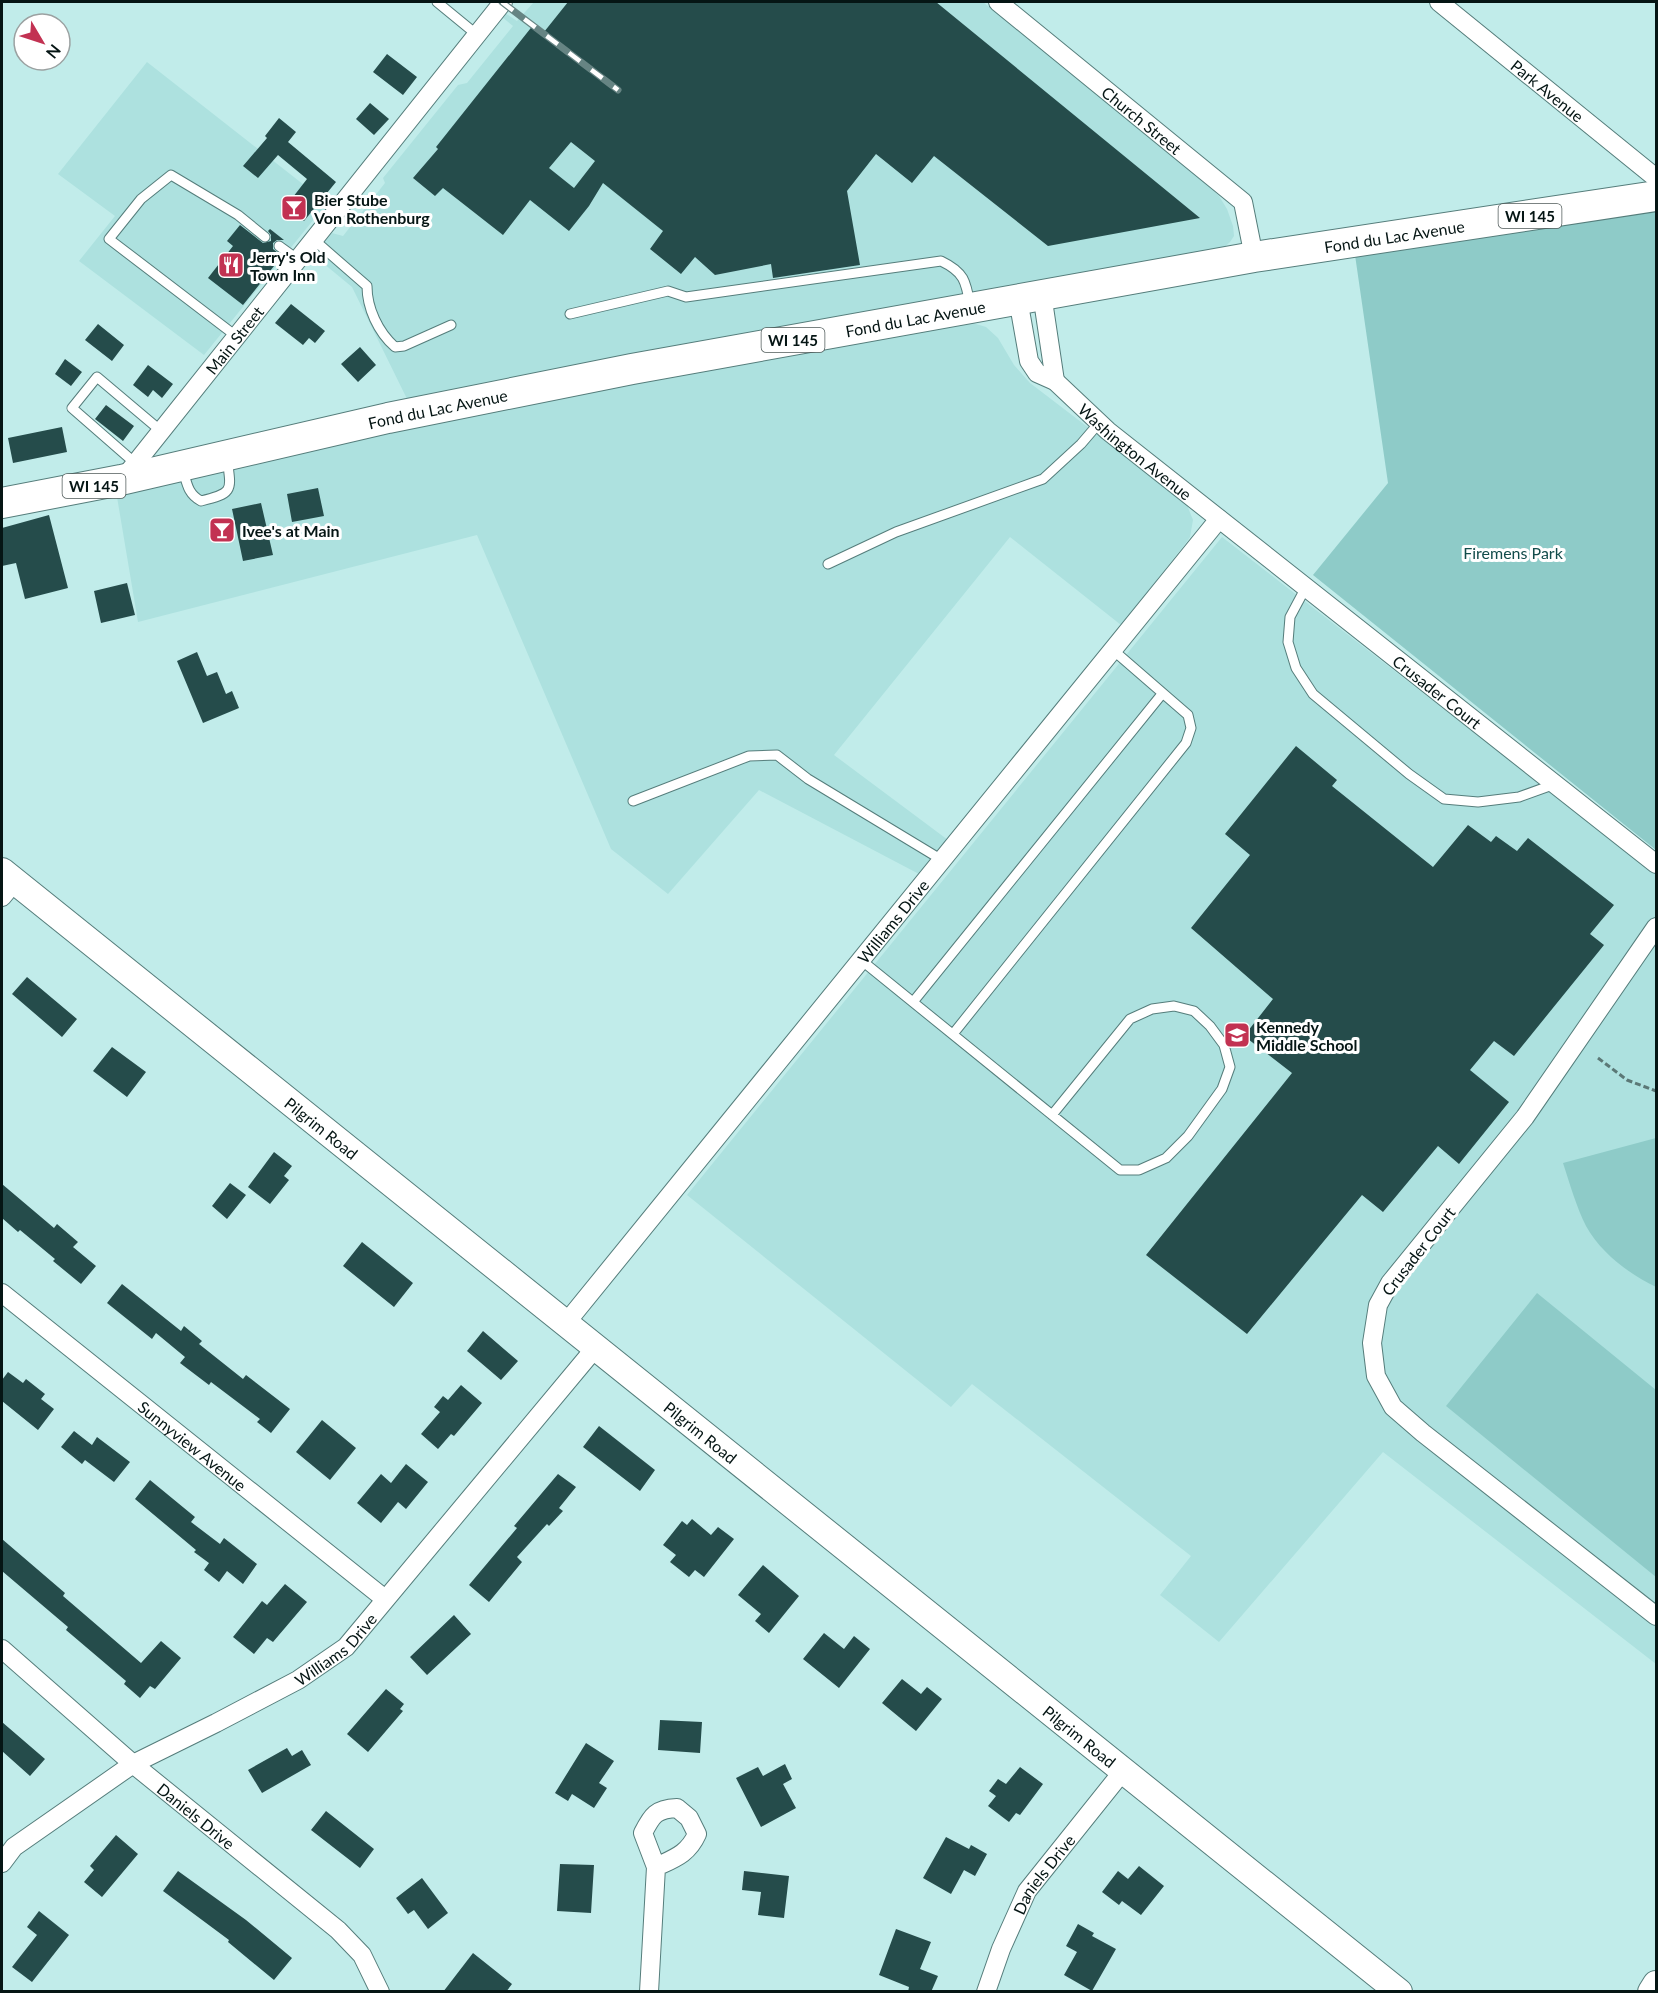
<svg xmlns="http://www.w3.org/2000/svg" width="1658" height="1993" font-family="Lato,sans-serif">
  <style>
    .built { fill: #ade1df }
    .green { fill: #8ecbc8 }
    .building { fill: #254c4b; fill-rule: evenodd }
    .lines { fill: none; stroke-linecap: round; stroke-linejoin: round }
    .lane-casing { stroke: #557d7b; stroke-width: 11 }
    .street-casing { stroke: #557d7b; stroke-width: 20 }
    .secondary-casing { stroke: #557d7b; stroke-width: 28 }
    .primary-casing { stroke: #557d7b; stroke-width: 32 }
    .path { stroke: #5b7876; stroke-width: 3; stroke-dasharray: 6 3; stroke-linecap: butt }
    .lane { stroke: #fff; stroke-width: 9 }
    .street { stroke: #fff; stroke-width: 18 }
    .secondary { stroke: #fff; stroke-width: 26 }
    .primary { stroke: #fff; stroke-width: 30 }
    .rail-casing { stroke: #668483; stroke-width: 7 }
    .rail { stroke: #fff; stroke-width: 4.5; stroke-dasharray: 14; stroke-linecap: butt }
    .labels { text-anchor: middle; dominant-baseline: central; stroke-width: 6; stroke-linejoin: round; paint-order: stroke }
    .shield { fill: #fff; stroke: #505b5a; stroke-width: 1.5 }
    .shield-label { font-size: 15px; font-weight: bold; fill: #051514 }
    .street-label { font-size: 16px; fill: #051514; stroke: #fff }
    .poi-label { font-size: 16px; font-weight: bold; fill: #051514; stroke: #fff; text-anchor: start }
    .park-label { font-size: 16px; fill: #124c4b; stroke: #fff }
  </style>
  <rect width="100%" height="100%" fill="#c1ecea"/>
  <path class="built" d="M534,2H983L1206,184L1219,196L1227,209L1233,226L1234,236L1230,242L1219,252L410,405L352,287L312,254L332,233L343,236L385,183L383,178L458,85L467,83L513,26L502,17L505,13L517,21Z
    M147,62L327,203L204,355L79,261L115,216L58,174Z
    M966,321L986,327L998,338L1014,365L1030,383L1174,493L1187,505L1193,520L1190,537L1185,544L1121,625L1010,537L834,755L948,840L919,874L759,790L668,894L611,849L477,535L138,622L116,491L464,412Z
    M1222,537L1656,874V1664L1383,1452L1219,1642L1160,1595L1191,1556L972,1384L951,1407L687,1195Z"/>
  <path class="green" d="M1656,212V850L1313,575L1388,483L1355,255L1521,227Z
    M1656,1138V1287C1629,1274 1601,1253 1586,1226C1576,1206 1570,1184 1563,1163Z
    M1537,1293L1656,1390V1577L1446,1406Z"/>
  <path class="building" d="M568,2H936L1200,218L1048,246L934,156L912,183L876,154L847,191L860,265L773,278L771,264L715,275L695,257L681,274L650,249L663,231L603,183L589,206L569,231L530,200L503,235L443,188L435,196L413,178L438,149L436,147L534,24L544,32ZM571,142L595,161L574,188L549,168Z
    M387,54L417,77L403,95L373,72Z
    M370,103L389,119L374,135L356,119Z
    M279,118L296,132L288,142L336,182L304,221L286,206L307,179L278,155L258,178L243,166L267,138L265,136Z
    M240,225L263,243L271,241V235L268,231L270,229L284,240H277L273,243V249L282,256L243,305L208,278L233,246L227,241Z
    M291,304L325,331L315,343L309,338L303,345L275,323Z
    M98,324L124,345L112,361L85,340Z
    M360,347L376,365L358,382L341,364Z
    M65,359L82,372L71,386L55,374Z
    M148,365L173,384L162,398L153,390L148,397L133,385Z
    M106,405L134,426L123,441L95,419Z
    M62,427L67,452L13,463L8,438Z
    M318,488L324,516L292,522L287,494Z
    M261,503L273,555L243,561L232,509Z
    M49,515L68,588L25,599L16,563L2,566V528Z
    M127,583L135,615L101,623L94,591Z
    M197,652L207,676L217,672L226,694L232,691L239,708L203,723L177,661Z
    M1296,746L1337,780L1332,786L1433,867L1468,825L1491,842L1496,836L1517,851L1528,838L1614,905L1590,934L1604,945L1514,1056L1494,1041L1470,1070L1509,1102L1459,1164L1438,1146L1383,1212L1362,1195L1247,1334L1146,1255L1292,1073L1244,1036L1273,999L1191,928L1250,855L1225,834Z
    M27,977L77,1019L62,1037L12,994Z
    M112,1047L146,1072L127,1097L93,1071Z
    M274,1152L292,1166L284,1176L289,1180L270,1204L248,1187Z
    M230,1183L246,1195L227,1219L212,1206Z
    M2,1184L54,1228L57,1224L78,1242L73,1247L96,1266L81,1284L53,1261L55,1259L20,1230L18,1232L2,1218Z
    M362,1242L413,1283L394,1307L343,1266Z
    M122,1284L181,1331L184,1326L202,1341L199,1344L243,1379L246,1375L290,1409L271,1433L257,1422L260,1419L211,1382L209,1385L180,1363L185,1357L156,1333L152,1339L107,1303Z
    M483,1331L518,1361L501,1380L467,1351Z
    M8,1372L23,1383L26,1379L45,1394L41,1399L54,1409L38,1430L2,1401V1380Z
    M461,1385L482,1403L454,1436L451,1434L438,1449L421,1434L440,1412L434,1407L443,1396L448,1400Z
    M322,1420L356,1448L330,1480L296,1452Z
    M599,1426L655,1470L640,1491L583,1447Z
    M74,1431L92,1445L97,1437L130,1462L114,1482L85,1460L82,1464L61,1447Z
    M406,1464L428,1482L406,1509L398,1502L381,1523L357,1503L381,1474L391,1483Z
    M558,1474L576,1487L559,1508L563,1511L549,1526L547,1524L517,1557L522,1562L489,1602L469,1585L517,1528L514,1526Z
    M150,1480L195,1517L191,1522L220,1544L224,1538L257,1564L243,1584L227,1571L219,1582L204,1570L209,1563L194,1552L196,1550L135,1499Z
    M692,1519L711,1535L718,1527L734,1539L704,1577L695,1570L689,1577L670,1562L676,1555L663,1545L682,1521L687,1525Z
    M2,1539L65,1593L63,1596L141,1663L161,1641L181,1658L155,1689L150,1686L140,1698L124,1684L126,1681L66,1630L68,1627L2,1571Z
    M763,1565L799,1596L769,1633L755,1621L761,1614L738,1595Z
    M285,1584L307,1602L273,1642L267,1638L254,1654L233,1637L262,1601L267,1605Z
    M454,1615L471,1634L427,1675L410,1657Z
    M824,1633L844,1649L854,1636L870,1649L839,1688L803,1659Z
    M902,1679L921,1694L927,1687L942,1699L916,1731L882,1703Z
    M386,1689L404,1704L400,1709L403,1711L368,1752L347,1734Z
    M660,1720L702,1722L700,1753L658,1750Z
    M2,1722L45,1759L30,1776L2,1751Z
    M586,1743L614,1761L599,1783L607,1788L594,1808L572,1794L568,1801L555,1793Z
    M287,1748L292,1756L302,1750L311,1765L262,1793L248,1770Z
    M785,1764L792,1779L783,1784L796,1808L761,1827L736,1778L758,1767L763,1776Z
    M1020,1767L1043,1784L1020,1815L1016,1813L1009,1822L988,1806L996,1796L989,1791L998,1779L1006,1784Z
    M326,1811L374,1849L360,1868L311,1830Z
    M116,1835L138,1854L102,1897L84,1882L94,1870L90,1866Z
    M946,1837L969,1849L971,1845L987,1854L975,1876L964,1870L951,1894L923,1878Z
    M560,1864L594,1865L591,1913L557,1911Z
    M1139,1866L1164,1886L1141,1915L1122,1901L1119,1905L1102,1892L1118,1871L1128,1879Z
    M178,1871L246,1920L292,1958L274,1980L228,1942L229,1940L163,1891Z
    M744,1871L789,1876L784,1918L758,1915L761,1892L742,1890Z
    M422,1878L448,1913L428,1929L414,1910L408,1914L396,1898Z
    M39,1911L69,1935L32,1982L12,1967L37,1935L27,1927Z
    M1078,1924L1094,1933L1092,1936L1116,1949L1092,1991L1064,1975L1077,1952L1066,1946Z
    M896,1929L931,1942L920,1969L938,1976L931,1992H908L909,1987L879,1975Z
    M473,1953L512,1984L506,1992H443Z"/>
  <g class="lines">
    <defs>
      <path id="lane" d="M437,2L476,34
        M313,239L367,286C367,308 378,332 395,347L404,346L451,325
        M279,246L297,259
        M570,314L668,291L686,297L941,261C964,272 966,281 970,305
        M236,336L109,239L141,199L171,175L238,215L265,237
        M135,463L72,408L97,377L161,431
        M183,470C187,484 188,494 201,501C235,493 231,490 227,458
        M828,564L896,532L1043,479L1081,444L1099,423
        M1306,587L1290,617L1288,642L1296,668L1313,694L1409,774L1444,799L1478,802L1519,797L1555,784
        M633,801L749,756L777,755L808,779L942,860
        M861,960L1120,1170H1139L1166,1158L1188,1136L1222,1089L1230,1067L1224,1045L1210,1026L1194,1011L1174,1006L1152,1009L1130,1019L1052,1115
        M913,1002L1162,694
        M953,1034L1186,743L1191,728L1188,715L1113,650"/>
      <g id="street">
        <path id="s1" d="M998,2L1243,202L1254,257"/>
        <path id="s2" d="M1439,2L1656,178"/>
        <path d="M1042,294L1055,381"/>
        <path id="s3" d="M1018,299L1029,361L1037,373L1055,381L1108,431L1656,864"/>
        <path id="s4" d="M123,479L503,2"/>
        <path d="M2,897L15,881"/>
        <path d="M1656,927L1525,1117L1390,1283L1378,1305L1372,1343L1376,1376L1393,1407L1423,1433L1656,1616"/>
        <path id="s5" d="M2,1293L385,1599"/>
        <path id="s6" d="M566,1323L1219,519"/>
        <path id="s7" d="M2,1649L133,1764L338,1930L362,1955L380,1992"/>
        <path id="s8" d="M2,1863L14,1847L133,1764L216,1723L298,1680L346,1647L596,1347"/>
        <path d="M649,1992L656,1867L643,1833C652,1815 656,1809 677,1808L689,1818L697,1834C688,1854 675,1858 656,1867"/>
        <path id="s9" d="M986,1992L1001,1949L1027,1891L1123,1771"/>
      </g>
      <g id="secondary">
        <path id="s10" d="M2,871L1399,1992"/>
        <path d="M1651,1992L1656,1984"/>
      </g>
      <g id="primary">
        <path id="s11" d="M2,503L121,480L388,418L632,369L1254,257L1656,196"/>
      </g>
    </defs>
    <use href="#lane" class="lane-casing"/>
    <use href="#street" class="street-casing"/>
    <use href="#secondary" class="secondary-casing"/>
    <use href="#primary" class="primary-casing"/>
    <path class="path" d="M1598,1058L1627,1080L1656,1091"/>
    <use href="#lane" class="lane"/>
    <use href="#street" class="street"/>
    <use href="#secondary" class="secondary"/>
    <use href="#primary" class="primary"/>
    <defs>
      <path id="rail" d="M502,2L618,90"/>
    </defs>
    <use href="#rail" class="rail-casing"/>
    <use href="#rail" class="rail"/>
  </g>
  <defs>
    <symbol id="bar-square" viewBox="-11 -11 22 22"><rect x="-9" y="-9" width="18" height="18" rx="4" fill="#c23252" stroke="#fff"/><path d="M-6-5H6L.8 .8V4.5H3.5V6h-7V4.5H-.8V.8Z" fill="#fff"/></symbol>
    <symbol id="restaurant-square" viewBox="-11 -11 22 22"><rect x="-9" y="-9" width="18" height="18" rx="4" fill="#c23252" stroke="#fff"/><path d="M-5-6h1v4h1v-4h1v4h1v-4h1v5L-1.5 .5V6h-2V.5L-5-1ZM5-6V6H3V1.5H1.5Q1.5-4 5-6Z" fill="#fff"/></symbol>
    <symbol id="school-square" viewBox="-11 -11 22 22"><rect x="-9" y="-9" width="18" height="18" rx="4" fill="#c23252" stroke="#fff"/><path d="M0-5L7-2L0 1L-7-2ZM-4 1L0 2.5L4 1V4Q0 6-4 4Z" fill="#fff"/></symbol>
  </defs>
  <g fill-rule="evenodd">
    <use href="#bar-square" x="279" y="193" width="30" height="30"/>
    <use href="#restaurant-square" x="216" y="250" width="30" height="30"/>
    <use href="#bar-square" x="207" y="515" width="30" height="30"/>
    <use href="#school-square" x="1222" y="1020" width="30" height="30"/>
  </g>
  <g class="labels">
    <g class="shield">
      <rect x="1498.5" y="204" width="63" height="24" rx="4.5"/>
      <rect x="761.5" y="328" width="63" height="24" rx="4.5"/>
      <rect x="62.5" y="474" width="63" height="24" rx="4.5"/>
    </g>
    <g class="shield-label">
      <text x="1530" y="216">WI 145</text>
      <text x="793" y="340">WI 145</text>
      <text x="94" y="486">WI 145</text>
    </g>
    <g class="street-label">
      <text stroke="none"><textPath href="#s2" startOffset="140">Park Avenue</textPath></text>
      <text stroke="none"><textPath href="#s1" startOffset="186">Church Street</textPath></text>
      <text stroke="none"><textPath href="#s11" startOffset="1418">Fond du Lac Avenue</textPath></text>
      <text stroke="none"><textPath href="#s11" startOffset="932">Fond du Lac Avenue</textPath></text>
      <text stroke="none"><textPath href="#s4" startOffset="178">Main Street</textPath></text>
      <text stroke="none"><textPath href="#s11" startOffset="446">Fond du Lac Avenue</textPath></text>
      <text stroke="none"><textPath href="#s3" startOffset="204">Washington Avenue</textPath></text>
      <text stroke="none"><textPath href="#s3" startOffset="590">Crusader Court</textPath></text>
      <text stroke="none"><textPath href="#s6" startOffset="518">Williams Drive</textPath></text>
      <text stroke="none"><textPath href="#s10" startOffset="410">Pilgrim Road</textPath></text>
      <text transform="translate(1418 1251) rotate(-52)">Crusader Court</text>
      <text stroke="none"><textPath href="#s10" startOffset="896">Pilgrim Road</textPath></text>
      <text stroke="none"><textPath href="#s5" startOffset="244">Sunnyview Avenue</textPath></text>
      <text stroke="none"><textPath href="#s8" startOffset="399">Williams Drive</textPath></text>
      <text stroke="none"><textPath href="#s10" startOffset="1382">Pilgrim Road</textPath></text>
      <text stroke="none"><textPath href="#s7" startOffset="256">Daniels Drive</textPath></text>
      <text stroke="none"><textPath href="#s9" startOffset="132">Daniels Drive</textPath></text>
    </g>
    <g class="poi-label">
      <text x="314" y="199">Bier Stube<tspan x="314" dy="18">Von Rothenburg</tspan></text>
      <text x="250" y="256">Jerry's Old<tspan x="250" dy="18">Town Inn</tspan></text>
      <text x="242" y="530">Ivee's at Main</text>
      <text x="1256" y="1026">Kennedy<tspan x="1256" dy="18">Middle School</tspan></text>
    </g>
    <g class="park-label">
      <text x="1513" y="552">Firemens Park</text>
    </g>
  </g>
  <rect width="1658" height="1993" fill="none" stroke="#051514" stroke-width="6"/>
  <g transform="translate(42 42) rotate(129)"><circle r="28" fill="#ffffff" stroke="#9ba1a1" stroke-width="1.5"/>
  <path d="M0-4.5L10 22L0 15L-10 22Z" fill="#c23252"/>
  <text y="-9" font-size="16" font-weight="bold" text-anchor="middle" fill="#051514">N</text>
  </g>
</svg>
